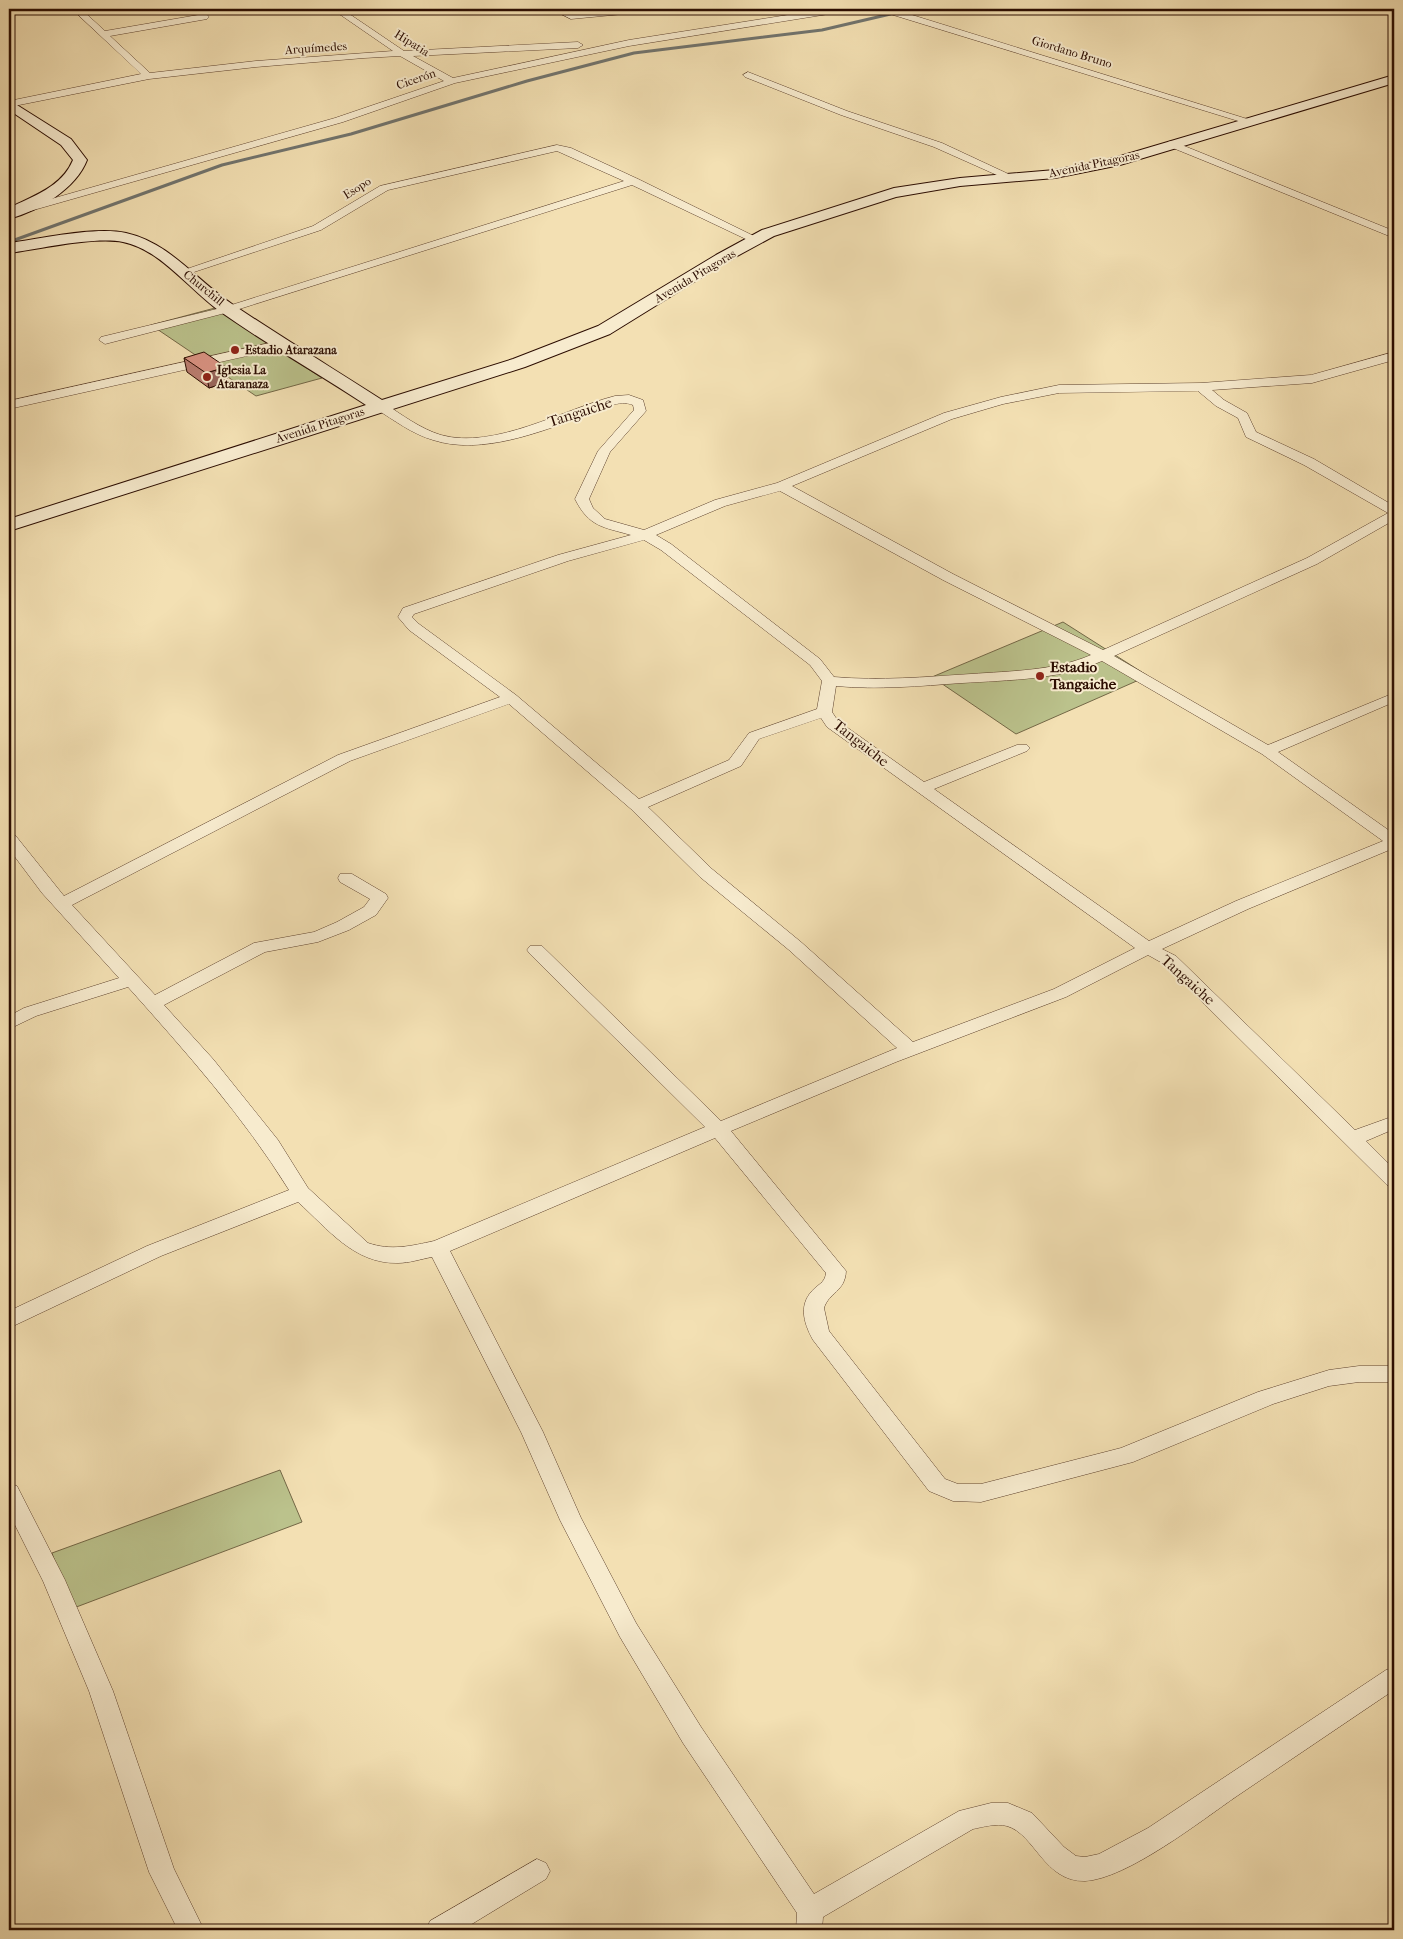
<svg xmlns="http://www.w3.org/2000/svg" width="1403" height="1939" font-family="'IM FELL French Canon',serif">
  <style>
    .green { fill: #bbc28c; stroke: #736746 }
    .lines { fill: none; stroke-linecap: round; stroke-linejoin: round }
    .stream { stroke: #71746e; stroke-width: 3 }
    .street-casing { stroke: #5d412d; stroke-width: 1 }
    .secondary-casing { stroke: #2b0c00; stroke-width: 2 }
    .street { fill: #f7ebce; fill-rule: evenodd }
    .secondary { fill: #f7ebce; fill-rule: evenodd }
    .wall { fill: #bb7e71; stroke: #2b0c00 }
    .shaded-wall { fill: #99675c; stroke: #2b0c00 }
    .building { fill: #da9383; stroke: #2b0c00 }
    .poi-dot { fill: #8f2418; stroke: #f7ebce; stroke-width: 2 }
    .labels { text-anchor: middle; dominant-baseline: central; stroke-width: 4; stroke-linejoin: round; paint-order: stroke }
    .far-street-label { font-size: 12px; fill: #2b0c00; stroke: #f7ebce }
    .far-poi-label { font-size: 12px; font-weight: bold; fill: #2b0c00; stroke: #f7ebce; text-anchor: start }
    .street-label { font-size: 15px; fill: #2b0c00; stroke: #f7ebce }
    .poi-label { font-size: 15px; font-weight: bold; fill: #2b0c00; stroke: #f7ebce; text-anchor: start }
  </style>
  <rect width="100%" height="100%" fill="#f3e0b3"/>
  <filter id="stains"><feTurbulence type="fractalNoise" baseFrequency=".004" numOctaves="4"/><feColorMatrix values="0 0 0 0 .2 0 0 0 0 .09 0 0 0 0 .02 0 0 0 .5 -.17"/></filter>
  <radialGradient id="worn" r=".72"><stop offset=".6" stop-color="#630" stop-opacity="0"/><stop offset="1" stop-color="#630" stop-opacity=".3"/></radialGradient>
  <path class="green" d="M215,308L322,378L256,396L151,325Z
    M1063,622L1148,676L1016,734L932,677Z
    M280,1470L302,1522L71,1609L52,1553Z"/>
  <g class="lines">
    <path class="stream" d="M9,242L222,165L351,134L527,81L634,53L822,30L912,9"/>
    <defs>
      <path id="street" d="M72,9H81L105,31L198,15L194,9H202L209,17L207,19L110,36L150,73L256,61L393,51L332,9H342L404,51L578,42L583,45L578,48L413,56L453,78L629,40L826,9H845L841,12L629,46L455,83L343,122L9,217V211L335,118L444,81L400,56L364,58L256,67L149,79L9,107V101L141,74Z
        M551,9C559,9 566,13 574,13C598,15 624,7 648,9L644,12L571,19Z
        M890,10H896L1257,122L1248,124L890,14Z
        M748,72L847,111L942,143L1017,178L1016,180H1008L934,147L841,115L745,77L743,75Z
        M1172,141L1394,231V238L1168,146V142Z
        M557,145L571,148L638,179L762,240L760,242H752L632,185L233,311L105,344L99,340L101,337L225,307L624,181L557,151L388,190L321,230L188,274L184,275L178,272L313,226L380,186Z
        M283,340L289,344L287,347L9,409V401Z
        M1394,352V360L1312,383L1212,390L1224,400L1247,413L1256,432L1314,459L1394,506V520L1317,564L1114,656L1268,745L1394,693V702L1278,752L1394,834V848L1248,909L1162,949L1176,956L1355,1130L1394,1116V1129L1366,1141L1394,1169V1187L1387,1185L1164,964L1148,955L1066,997L896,1062L731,1131L846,1271C845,1292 829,1292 824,1308L829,1331L945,1479L958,1484H981L1121,1448L1258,1392L1329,1370L1359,1366H1394V1382H1359L1329,1386L1273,1404L1133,1462L981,1502L953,1501L929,1491L813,1340C803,1322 798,1303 815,1288C821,1283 825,1281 826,1273L715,1138L450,1251L543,1432L581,1518L636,1623L701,1727L814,1894L959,1811L991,1803H1008L1032,1813L1064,1847L1076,1856L1085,1857L1099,1854L1148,1828L1386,1670L1394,1667V1690C1342,1725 1289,1761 1237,1796C1202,1820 1127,1879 1085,1881C1044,1882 1035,1834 1007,1826C996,1823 983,1827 973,1829L823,1917L822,1930H796L797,1913L683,1743L620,1637L560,1520L521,1432L432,1257C421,1259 409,1263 398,1263C354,1264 328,1229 298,1202L161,1256L9,1328V1311L147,1246L289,1190C243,1116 186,1052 128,987L36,1016L9,1029V1016L24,1008L119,978L42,893L9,849V833L15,835L64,896L338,755L500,697L409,630L398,617L403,608L558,555L631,535C603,527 589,527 575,499L598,451L634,410L633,405C619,399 603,409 589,414C543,431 482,456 433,440C412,434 394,420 376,409L374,406L376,403H384C402,415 421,429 441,435C494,450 564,409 615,396L629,395L643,400L646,411L610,452L589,499L593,508L605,519L644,530L715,500L777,483L944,413L1001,397L1059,385L1201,383L1311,375ZM1198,391L1216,406L1238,418L1246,437L1304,465L1388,513L1307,558L1103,650L953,574L792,486L952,419L1003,404L1059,393ZM780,491L943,580L1091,655C1054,671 1011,671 971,674C925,677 880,681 834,677L820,659L671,544L656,535L725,506ZM644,540L661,550L810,665L822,681L817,709L749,733L729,760L639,799L516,695L419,624L412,617L414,614L568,561ZM1102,661L1262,754L1383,841L1236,901L1149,941L934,789L1027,751L1030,748L1027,745H1017L924,782L838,721L832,712L836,686C878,690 920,686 962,683C1009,680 1059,680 1102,661ZM509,704L631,809L700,877L789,950L897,1048L721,1121L542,946H530L527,950L530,954L705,1127L434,1241C411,1246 391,1251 368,1243L308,1188L278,1140L213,1059L164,1005L265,952L318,942L349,930L376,915L388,898L386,894L352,874H340L338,878L340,882L370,899L364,907L337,922L314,932L254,943L155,995L72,905L350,761ZM821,718L827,727L1135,948L1054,989L913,1042L801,942L712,869L648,807L741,766L759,739Z
        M9,1483L17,1486L65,1580L113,1691L174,1869L204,1930H178L149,1872L89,1691L43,1581L9,1513Z
        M537,1859L546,1863L550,1871L546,1879L462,1930H426L430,1921Z"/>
      <path id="secondary" d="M1394,75V83L1120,165L1055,178L960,186L896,197L774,236L728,261L610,334L525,367L9,531V519L366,405C317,373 266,344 218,310C188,288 161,250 123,242C96,236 38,249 9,253V243C40,239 96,226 126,233C170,243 196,280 232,304C281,337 332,368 382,400L513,359L598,326L716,255L762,230L894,188L960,178L1055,170L1117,157Z
        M9,100L71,139L87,160C76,189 38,211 9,219V208C33,196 62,187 73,160L61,145L9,110Z"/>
    </defs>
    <use href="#street" class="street-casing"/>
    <use href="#secondary" class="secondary-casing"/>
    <use href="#street" class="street"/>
    <use href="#secondary" class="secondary"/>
  </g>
  <path class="wall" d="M184,358L228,382L209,388L187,372Z"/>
  <path class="shaded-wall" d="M226,367L228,382L209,388L206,373Z"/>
  <path class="building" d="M204,352L226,367L206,373L184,358Z"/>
  <g class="poi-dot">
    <circle cx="235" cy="350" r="5"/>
    <circle cx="207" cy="377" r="5"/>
    <circle cx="1040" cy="676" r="5"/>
  </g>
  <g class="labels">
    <g class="far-street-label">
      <text transform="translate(412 43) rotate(32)">Hipatia</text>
      <text transform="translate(316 48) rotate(-4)">Arquímedes</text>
      <text transform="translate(1072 52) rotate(17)">Giordano Bruno</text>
      <text transform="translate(416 79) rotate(-19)">Cicerón</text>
      <text transform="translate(1094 164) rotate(-12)">Avenida Pitagoras</text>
      <text transform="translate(357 188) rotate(-32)">Esopo</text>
      <text transform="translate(695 276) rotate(-31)">Avenida Pitagoras</text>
      <text transform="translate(204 288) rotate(39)">Churchill</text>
      <text transform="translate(320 425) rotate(-18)">Avenida Pitagoras</text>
    </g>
    <g class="far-poi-label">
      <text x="245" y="350">Estadio Atarazana</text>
      <text x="217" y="370">Iglesia La<tspan x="217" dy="14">Ataranaza</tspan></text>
    </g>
    <g class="street-label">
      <text transform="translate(580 412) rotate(-18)">Tangaiche</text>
      <text transform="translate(861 743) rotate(38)">Tangaiche</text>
      <text transform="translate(1188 980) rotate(42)">Tangaiche</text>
    </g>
    <g class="poi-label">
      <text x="1050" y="667">Estadio<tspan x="1050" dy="17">Tangaiche</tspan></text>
    </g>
  </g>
  <rect width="1403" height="1939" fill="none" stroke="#f3e0b3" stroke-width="30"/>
  <rect x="10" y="10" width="1383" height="1919" fill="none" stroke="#2b0c00" stroke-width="2.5"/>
  <rect x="15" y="15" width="1373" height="1909" fill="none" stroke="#2b0c00"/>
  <rect width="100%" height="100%" filter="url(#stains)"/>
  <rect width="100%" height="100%" fill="url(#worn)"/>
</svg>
